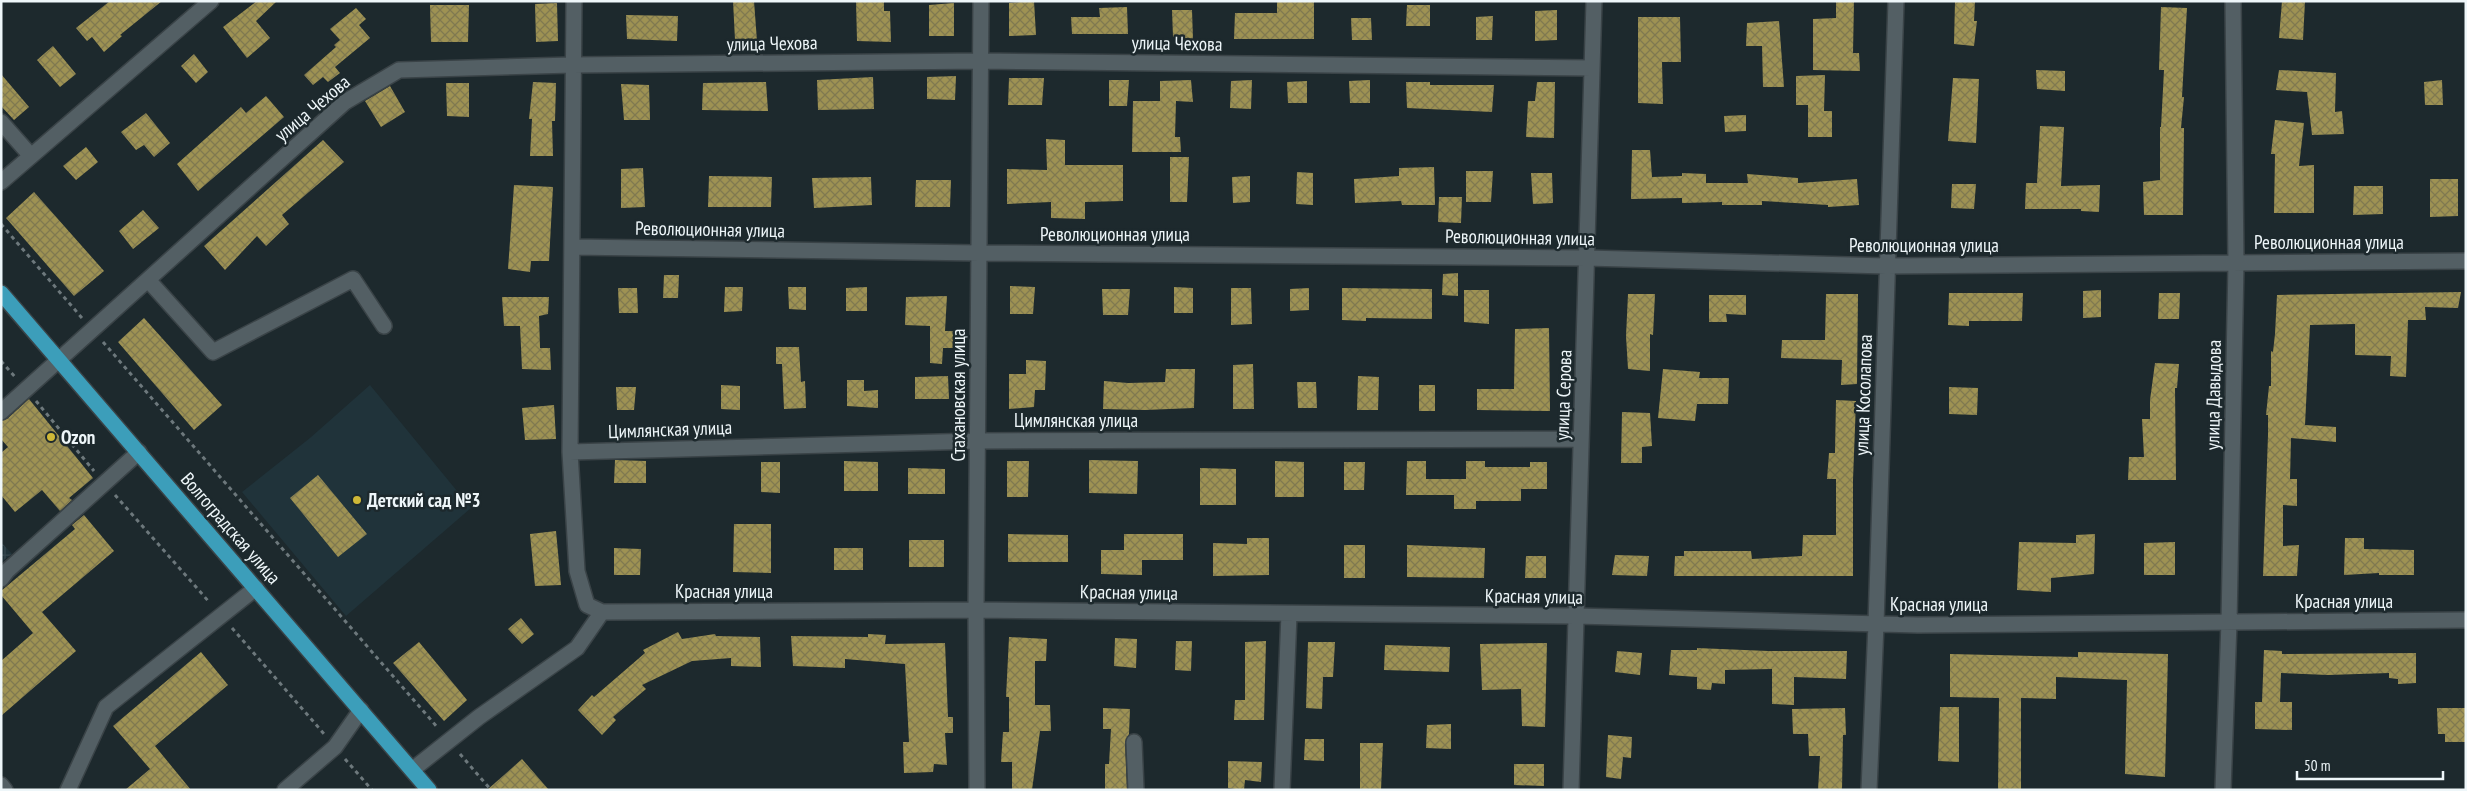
<svg xmlns="http://www.w3.org/2000/svg" width="2467" height="791" font-family="'PT Sans Narrow',sans-serif">
  <style>
    .built { fill: #20333a }
    .industrial { fill: url(#industrial-grid) }
    .building { fill: url(#building-cross-hatch) }
    .lines { fill: none; stroke-linecap: round; stroke-linejoin: round }
    .minor-casing { stroke: #3a4347; stroke-width: 18 }
    .major-casing { stroke: #3a4347; stroke-width: 18 }
    .path { stroke: #6d787c; stroke-width: 3; stroke-dasharray: 4 4; stroke-linecap: butt }
    .minor { stroke: #535f64; stroke-width: 15 }
    .major { stroke: #3c9eba; stroke-width: 15 }
    .poi-dot { fill: #cfb837; stroke: #1d292d; stroke-width: 2 }
    .labels { text-anchor: middle; dominant-baseline: central; stroke-width: 5; stroke-linejoin: round; paint-order: stroke }
    .street-label { font-size: 19px; fill: #eef6f9; stroke: #1d292d }
    .poi-label { font-size: 19px; font-weight: bold; fill: #eef6f9; stroke: #1d292d; text-anchor: start }
  </style>
  <defs>
    <pattern id="industrial-grid" width="8" height="8" patternUnits="userSpaceOnUse" patternTransform="scale(1.25)"><rect width="8" height="8" fill="#20333a"/><path d="M0 4h8M4 0v8" fill="none" stroke="#36474e"/></pattern>
    <pattern id="building-cross-hatch" width="8" height="8" patternUnits="userSpaceOnUse" patternTransform="scale(1.25)"><rect width="8" height="8" fill="#9e9253"/><path d="M0 0l8 8M0 8l8-8" fill="none" stroke="#807950"/></pattern>
  </defs>
  <rect width="100%" height="100%" fill="#1d292d"/>
  <path class="built" d="M370,385L471,508L346,616L242,492L310,438Z"/>
  <path class="industrial" d="M1,542L12,554L1,562Z"/>
  <path class="building" d="M110,1H162L120,35L122,36L104,52L92,37L87,41L76,28Z
    M257,1H277L256,21L270,38L247,58L223,27Z
    M733,1H754L757,41L735,40Z
    M856,1H884V11H890L891,42L857,41Z
    M1034,1L1036,35L1009,36V3Z
    M1314,1V39H1234L1235,13H1277V2Z
    M1836,1H1854L1853,53H1859L1860,71L1813,70V19L1836,18Z
    M1955,1H1975L1974,21H1977L1974,46L1954,44Z
    M2282,1H2305L2303,40L2279,38Z
    M557,3L558,41L536,42L535,4Z
    M954,3V36H929V5Z
    M430,5H469L468,42H431Z
    M1407,5H1430V26H1406Z
    M1127,7L1128,34H1072L1071,17H1100L1099,8Z
    M2161,7L2187,8L2182,97H2184L2181,128H2184L2183,215H2144L2143,182L2160,180V127H2161L2164,70H2159Z
    M356,8L366,19L359,25L370,38L335,67L340,73L328,82L323,77L313,85L304,75L336,47L334,45L340,40L330,29Z
    M1172,10H1192L1193,39L1173,37Z
    M1557,10V40L1535,41V11Z
    M626,15L678,16L677,41L627,39Z
    M1493,16L1492,40H1476V17Z
    M1638,17H1680L1681,62H1662L1663,104L1638,103Z
    M1351,18H1371L1372,40H1352Z
    M1779,21L1784,87H1763L1762,46H1746L1747,23Z
    M53,46L76,74L60,87L37,60Z
    M194,54L208,72L196,83L181,66Z
    M2036,70L2065,71V91L2037,89Z
    M2279,70L2336,73L2335,112L2342,111L2344,134L2312,135L2307,92L2276,90Z
    M1,74L29,107L14,120L1,106Z
    M1825,75L1824,111H1832V137H1808V105H1796V76Z
    M956,76L955,100L927,99V77Z
    M873,77L874,109L818,110L817,80Z
    M1009,78H1044L1042,105H1008Z
    M1953,78L1979,79L1976,143L1948,141Z
    M1109,80H1129L1127,106H1109Z
    M1191,80L1193,102L1176,101L1175,137H1180L1181,152H1132L1133,101H1160V81Z
    M1252,80L1251,109L1230,108L1231,81Z
    M1370,80V103H1350L1349,81Z
    M2442,80L2443,105H2425L2424,82Z
    M1307,81V103H1288L1287,82Z
    M533,82L556,83L555,121H552L553,156H530L532,119H529Z
    M766,82L768,111L702,110L703,83Z
    M1406,82H1430V85H1494L1492,112L1407,108Z
    M1537,82H1555L1554,138L1526,137L1528,101H1535Z
    M446,83H469V117L447,116Z
    M621,84L649,85L650,120H624Z
    M390,86L405,112L381,127L365,101Z
    M266,96L284,117L198,191L177,164L241,107L246,113Z
    M146,113L170,143L154,157L144,145L136,150L121,132Z
    M1746,115V131L1725,132L1724,116Z
    M2275,120L2304,123L2299,166L2314,165V213H2274L2275,154H2271Z
    M2040,126L2064,127L2061,186L2100,185L2099,212L2081,211V209H2025L2026,183H2037Z
    M1046,139L1065,140V165H1123V201L1085,202V219L1051,218V202L1007,204V169L1047,170Z
    M323,140L344,162L282,215L289,224L266,246L257,236L225,270L204,246Z
    M86,147L98,162L76,180L63,166Z
    M1632,150H1650L1652,177L1682,176V173L1706,174V183H1748L1747,174L1798,178V183L1857,179L1859,205L1828,207V205L1762,201V205H1722V202L1682,203V198L1631,199Z
    M1170,157H1189L1187,202H1170Z
    M1434,167L1435,205H1402L1401,201L1355,203L1354,179L1399,176V168Z
    M643,168L645,207L621,208V169Z
    M1466,171H1493L1491,202H1466Z
    M1297,172L1313,173V205L1296,204Z
    M1531,173H1552L1553,203L1533,204Z
    M709,176L772,177L771,207H708Z
    M1250,176V202L1233,203L1232,177Z
    M871,177L872,205L814,208L812,178Z
    M2430,179H2458V216L2430,217Z
    M916,180H951L950,207H915Z
    M1952,184H1976L1974,209L1951,208Z
    M514,185L553,187L549,261H531L530,272L508,269Z
    M2354,186H2383V214L2353,215Z
    M34,192L104,271L74,296L6,218Z
    M1439,197H1462L1461,223L1438,222Z
    M143,210L159,228L133,249L119,231Z
    M1458,273V296L1442,295L1443,274Z
    M664,275H679L678,298H663Z
    M1010,286L1035,287L1033,314H1010Z
    M725,287H743L742,311L724,312Z
    M788,287H806V310L789,309Z
    M867,287V311H846V288Z
    M1174,287L1193,288V313H1174Z
    M618,288H637L638,313H619Z
    M1231,288H1251L1252,324L1231,325Z
    M1309,288V310L1290,311V289Z
    M1342,288L1432,289V319L1366,318V321L1342,320Z
    M1102,289H1130L1128,315H1103Z
    M1464,290H1489V324L1464,322Z
    M2101,290V317L2083,318V291Z
    M2461,292L2458,308L2425,307L2426,320H2408L2406,377L2390,376L2391,356L2355,355V324L2310,325L2305,425L2336,427V442L2291,438L2290,479H2297V506L2283,505V546L2299,545L2297,576H2263L2268,435V415H2266L2269,386H2271V351L2273,352L2275,334L2277,295Z
    M1949,293H2023L2022,321H1969V326L1948,325Z
    M2159,293H2180L2179,319H2158Z
    M1628,294H1655L1653,335L1650,334V371L1628,369L1626,336Z
    M1826,294H1858L1857,384L1841,385L1842,360L1781,358L1782,340H1825Z
    M1709,295H1746V315L1726,314L1727,322H1709Z
    M947,296L945,331H955L956,348H943L942,364L930,363V326L905,325L906,297Z
    M502,297H549L548,314L539,316L540,348H550L551,370L522,369L520,326H504Z
    M144,318L222,405L194,430L118,342Z
    M1549,328L1550,411L1477,410V389H1514L1515,329Z
    M776,347H799L801,382L805,381L806,408L784,409L782,364H776Z
    M1026,360L1046,361L1045,390H1035L1034,407L1009,409V374H1026Z
    M2155,363L2179,364L2177,388H2175L2176,480H2128L2129,457H2144L2142,419H2150V400Z
    M1253,364L1254,409H1233V365Z
    M1166,369H1195L1194,408L1145,410L1103,409L1104,381L1128,383L1165,382Z
    M1663,369L1700,372L1699,378H1729L1728,404H1697L1695,421L1658,418Z
    M948,376L949,399H915V377Z
    M1358,376L1379,377L1378,410H1357Z
    M847,380H864V391L878,390V408L847,406Z
    M1297,382H1316L1317,408H1298Z
    M721,385L740,386V410L721,409Z
    M1419,385H1435V411H1419Z
    M616,387H636L634,410H617Z
    M1949,387L1978,388L1977,415L1949,414Z
    M29,399L93,478L69,498L72,500L60,511L42,490L15,512L1,495V453L8,447L1,439V421L7,419Z
    M1836,400L1856,401L1853,480V576H1674L1675,556H1684V551H1751L1752,559L1802,556L1803,535H1836V479H1827L1829,453H1835Z
    M554,405L556,439L525,440L522,408Z
    M1622,412L1650,413L1652,446L1642,447V463H1621Z
    M615,460L646,461V483H614Z
    M1089,460L1138,461L1137,494L1089,493Z
    M844,461L878,462V491H844Z
    M1007,461H1029L1028,497H1007Z
    M1275,461L1304,462V497H1275Z
    M1407,461H1426V479H1466V461H1485V467H1530V462H1547V489H1521V501H1476V509H1454V495H1406Z
    M761,462H780V493L761,492Z
    M1344,462H1365L1364,490H1344Z
    M908,468L945,469V494H908Z
    M1200,468L1236,469V505H1200Z
    M318,475L367,534L338,557L290,498Z
    M84,515L114,551L42,612L76,651L1,716V661L33,633L1,595V591L75,529L72,525Z
    M734,524H771V573L733,572Z
    M556,531L561,585L535,586L530,534Z
    M1008,534L1068,535V562H1008Z
    M1124,534H1183V560H1142V575L1101,574V550H1124Z
    M2095,534L2094,574L2051,578V592L2017,590L2019,542L2076,543V535Z
    M1247,538H1269V575L1213,576V543L1247,544Z
    M2345,538H2364V549L2414,550V575H2379V573L2344,575Z
    M909,540H944V567H909Z
    M2175,542V575H2144V543Z
    M1344,545H1365V578H1344Z
    M1407,545L1485,548L1484,578L1407,577Z
    M614,548L641,549L640,575H614Z
    M834,548H863V570H834Z
    M1615,555L1649,556L1647,576L1612,575Z
    M1526,556H1546V578H1525Z
    M521,618L534,634L522,644L508,629Z
    M678,632L682,639L715,634L716,636L760,637L761,667L731,666V658L692,661L642,685L646,689L613,717L616,720L602,735L578,710L592,695L594,697L645,653L643,650Z
    M868,634L886,635L885,644L945,643L948,717H953V733H945L947,765L934,764L933,772L904,773L903,742H909L905,664L845,659V668L793,666L791,636L868,637Z
    M1009,637L1047,639L1046,661H1035V705H1050L1051,731H1040L1032,790H1012V762H1001L1003,732H1009V697H1006Z
    M1115,638L1137,639L1136,668L1114,666Z
    M1176,641H1192L1191,671L1175,670Z
    M1266,641L1264,720H1234L1235,700H1245V642Z
    M419,642L467,700L444,721L393,663Z
    M1308,642H1335L1333,677H1323L1322,709L1306,708Z
    M1547,643L1545,727L1522,726L1521,689L1482,690L1480,644Z
    M1385,645L1450,647L1449,672L1384,670Z
    M1697,648L1768,651H1847L1846,679L1794,677V705L1772,704V669L1725,670V684L1712,683L1711,690L1697,689V677L1669,675L1671,650H1697Z
    M2264,650L2282,651V654L2416,653V683L2398,684V679L2389,678V673L2328,675L2281,673L2280,702H2292V730L2255,729V702H2262Z
    M1617,651L1642,653L1640,675L1615,672Z
    M201,652L228,685L155,746L191,790H125L150,769L113,726Z
    M2078,652L2168,654L2165,777L2125,774L2127,680L2056,677V699L2021,698V790H1998L1999,698L1950,697V654L2078,657Z
    M1940,707H1959V762L1938,761Z
    M1103,708L1130,709L1129,734L1125,742L1127,790H1105V764H1109L1111,729H1103Z
    M1845,708L1846,735H1843L1842,790H1818L1820,756H1809L1808,734H1793L1792,709Z
    M2437,708H2466V742H2445V734H2438Z
    M1451,724V749L1426,748L1427,725Z
    M1608,735L1632,737L1631,758L1623,757L1621,779L1606,777Z
    M1305,739H1324V761L1304,760Z
    M1360,743H1383L1381,790H1360Z
    M522,759L549,790H487Z
    M1228,761L1262,762L1261,782L1245,780L1244,790L1228,788Z
    M1514,764H1544V786L1514,785Z"/>
  <g class="lines">
    <defs>
      <path id="minor" d="M574,1L570,452L577,571L587,605L602,612L976,610L1576,616L1918,625L2466,620
        M1,122L31,156
        M1,182L211,1
        M573,247L979,253L1587,258L1886,266L2466,261
        M149,281L213,352L353,279L384,326
        M1,412L345,102L399,70L572,65L981,61L1592,68
        M570,452L977,441L1581,439
        M1,579L7,571L139,452
        M1134,742L1136,790
        M412,770L479,717L577,648L602,612
        M1,785L5,790
        M68,790L106,707L256,588
        M285,790L335,747L361,710
        M977,790L976,610L981,1
        M1282,790L1289,614
        M1571,790L1594,1
        M1869,790L1876,624L1896,1
        M2223,790L2229,622L2236,263L2233,1"/>
      <path id="major" d="M1,293L429,790"/>
    </defs>
    <use href="#minor" class="minor-casing"/>
    <use href="#major" class="major-casing"/>
    <path class="path" d="M1,224L82,318
      M103,342L438,728
      M1,361L16,378
      M36,401L94,471
      M115,495L210,603
      M232,628L325,735
      M460,754L491,790
      M345,759L372,790"/>
    <use href="#minor" class="minor"/>
    <use href="#major" class="major"/>
  </g>
  <g class="poi-dot">
    <circle cx="51" cy="437" r="5"/>
    <circle cx="357" cy="500" r="5"/>
  </g>
  <g class="labels">
    <g class="street-label">
      <text transform="translate(772 43) rotate(-1)">улица Чехова</text>
      <text transform="translate(1177 43) rotate(1)">улица Чехова</text>
      <text transform="translate(312 108) rotate(-40)">улица Чехова</text>
      <text transform="translate(710 229) rotate(1)">Революционная улица</text>
      <text x="1115" y="234">Революционная улица</text>
      <text transform="translate(1520 237) rotate(1)">Революционная улица</text>
      <text x="2329" y="242">Революционная улица</text>
      <text x="1924" y="245">Революционная улица</text>
      <text transform="translate(958 395) rotate(-90)">Стахановская улица</text>
      <text transform="translate(1563 395) rotate(-88)">улица Серова</text>
      <text transform="translate(1863 395) rotate(-88)">улица Косолапова</text>
      <text transform="translate(2213 395) rotate(-89)">улица Давыдова</text>
      <text x="1076" y="420">Цимлянская улица</text>
      <text transform="translate(670 429) rotate(-2)">Цимлянская улица</text>
      <text transform="translate(231 528) rotate(49)">Волгоградская улица</text>
      <text x="724" y="591">Красная улица</text>
      <text transform="translate(1129 592) rotate(1)">Красная улица</text>
      <text transform="translate(1534 596) rotate(1)">Красная улица</text>
      <text x="2344" y="601">Красная улица</text>
      <text x="1939" y="604">Красная улица</text>
    </g>
    <g class="poi-label">
      <text x="61" y="437">Ozon</text>
      <text x="367" y="500">Детский сад №3</text>
    </g>
  </g>
  <rect width="2467" height="791" fill="none" stroke="#eef6f9" stroke-width="5"/>
  <path d="M2297 771v8h146v-8" fill="none" stroke="#eef6f9" stroke-width="2.5"/>
  <text x="2304" y="771" font-size="15" fill="#eef6f9" stroke="#1d292d" stroke-width="4" paint-order="stroke">50 m</text>
</svg>
